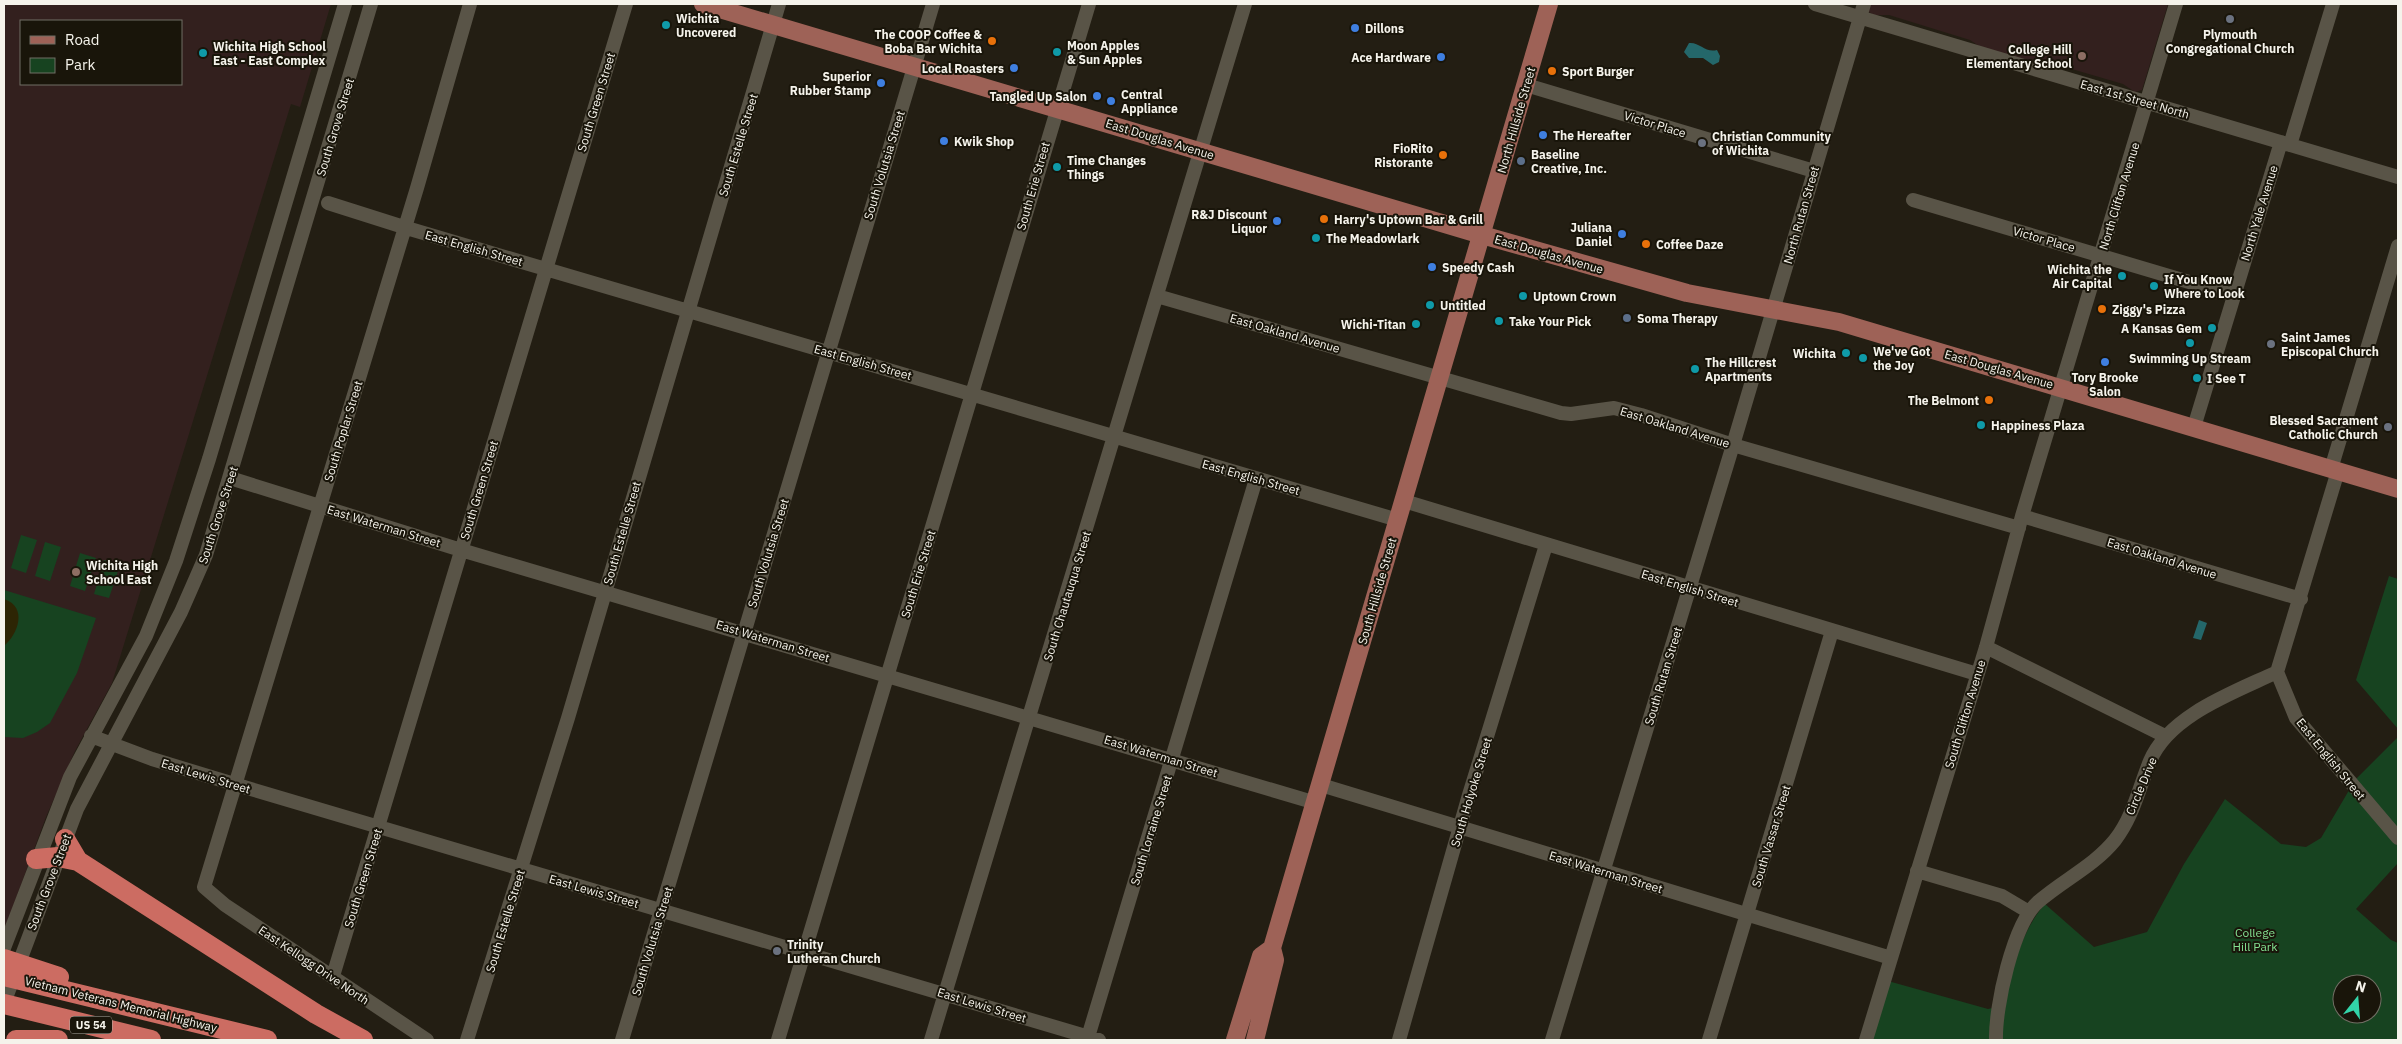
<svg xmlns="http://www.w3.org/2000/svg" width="2402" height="1044" font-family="'IBM Plex Sans',sans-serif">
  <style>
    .education { fill: #33201e; fill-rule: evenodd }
    .green { fill: #174320; fill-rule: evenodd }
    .sand { fill: #2d2504 }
    .water { fill: #24676a }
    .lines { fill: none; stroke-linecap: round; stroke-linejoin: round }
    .minor { stroke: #595447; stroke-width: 14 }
    .major { stroke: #9e6257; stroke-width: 18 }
    .highway { stroke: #cc6c62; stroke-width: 20 }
    .worship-dot { fill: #6b7280; stroke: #19150a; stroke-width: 2 }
    .culture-dot { fill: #0f9aa8; stroke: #19150a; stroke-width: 2 }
    .shop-dot { fill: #3f7fe0; stroke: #19150a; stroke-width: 2 }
    .food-dot { fill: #e8710a; stroke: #19150a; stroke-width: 2 }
    .education-dot { fill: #8d6e63; stroke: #19150a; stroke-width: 2 }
    .service-dot { fill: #5c6f8a; stroke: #19150a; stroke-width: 2 }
    .labels { text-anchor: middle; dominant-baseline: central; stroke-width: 4; stroke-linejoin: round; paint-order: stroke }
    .shield { fill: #19150a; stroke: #b3b0a8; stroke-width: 1 }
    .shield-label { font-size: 11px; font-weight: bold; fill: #f5f3eb }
    .poi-label { font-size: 12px; font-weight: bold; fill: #f5f3eb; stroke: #19150a; text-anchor: start }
    .street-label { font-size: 12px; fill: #f5f3eb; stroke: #19150a }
    .park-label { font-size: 12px; fill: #83e091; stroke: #19150a }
  </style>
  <rect width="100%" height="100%" fill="#231e13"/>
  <path class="education" d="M4,4H331L300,107L291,104L112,683L75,751L46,817L5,928ZM21,21H181V84H21Z
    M1869,4H2168L2142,90L2135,92L2123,84L2058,65L2048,67L1982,48L1970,40L1889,15H1874L1869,12Z"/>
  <path class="green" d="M21,535L37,540L26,573L11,568Z
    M45,542L61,547L50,581L35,576Z
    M80,553L96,558L85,591L70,586Z
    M104,560L120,565L109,598L94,594Z
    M2389,576L2398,579V729L2356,680Z
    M4,590L96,618L77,673L50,723L37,732L23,738L4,737Z
    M2398,737V863L2356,909L2391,940L2398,943V1040H1870L1888,981L1988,1009L2001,1006C2013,971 2020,932 2045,904L2094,947L2147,932L2184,864L2225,799L2281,844L2306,847L2321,838L2355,780ZM2342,984H2372V1014H2342Z"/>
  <path class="sand" d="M4,599C28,607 18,634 4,646Z"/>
  <path class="water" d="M1689,43C1700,42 1705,53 1717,50L1720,56L1719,62L1713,65L1703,58H1689L1684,52Z
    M2199,620L2207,623L2201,640L2193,638Z"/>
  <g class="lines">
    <path class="minor" d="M1815,4L2398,177
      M1526,85L1814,171
      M2290,145L2333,4
      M1913,200L2233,295
      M328,203L410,229L1398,520
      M1157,296L1561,413L1571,414L1614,408L1641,415L1733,445L2019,528
      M2194,427L2281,142
      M2331,469L2398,246
      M230,478L461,550L1316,803
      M1404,501L1977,674
      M2022,516L2301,599
      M1986,647L2165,736
      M2277,672L2296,718L2398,838
      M91,736L152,759L244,787L1099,1040
      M1321,785L1891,958
      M1917,871L2002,896L2029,912
      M4,948L70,777L146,636L176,561L209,459L345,4
      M333,976L626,4
      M4,1003L77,809L181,612L206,555L371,4
      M1088,1037L1256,479
      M427,1040L225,905L204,887L417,188L470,4
      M467,1040L568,718L779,4
      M622,1040L933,4
      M778,1040L1089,4
      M931,1040L1245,4
      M1399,1040L1469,795L1546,545
      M1552,1040L1733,445L1864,4
      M1709,1040L1832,631
      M1866,1040L1986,647L2022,516L2176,4
      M1996,1040C1995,1007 2013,924 2038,902C2063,880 2094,866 2115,840C2133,817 2139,788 2150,761C2169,715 2235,692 2277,672L2338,471"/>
    <path class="major" d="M703,4L1482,235L1687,293L1839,322L2398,489
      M1235,1040L1261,956L1272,948
      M1255,1040L1275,960L1272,948L1549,4"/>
    <path class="highway" d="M65,839L78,861
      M36,859L58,857L78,861L316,1014L363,1040
      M4,959L59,977
      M4,976L267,1040
      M4,1004L151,1040
      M16,1040H58"/>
  </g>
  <g class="worship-dot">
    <circle cx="2230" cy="19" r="5"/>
    <circle cx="1702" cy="143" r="5"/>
    <circle cx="2271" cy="344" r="5"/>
    <circle cx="2388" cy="427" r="5"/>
    <circle cx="777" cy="951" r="5"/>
  </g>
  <g class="culture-dot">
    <circle cx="666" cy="25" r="5"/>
    <circle cx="1057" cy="52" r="5"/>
    <circle cx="203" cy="53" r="5"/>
    <circle cx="1057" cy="167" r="5"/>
    <circle cx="1316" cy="238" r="5"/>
    <circle cx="2122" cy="276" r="5"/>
    <circle cx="2154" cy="286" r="5"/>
    <circle cx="1523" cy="296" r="5"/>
    <circle cx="1430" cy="305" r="5"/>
    <circle cx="1499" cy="321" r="5"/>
    <circle cx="1416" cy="324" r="5"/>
    <circle cx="2212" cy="328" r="5"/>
    <circle cx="2190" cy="343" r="5"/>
    <circle cx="1846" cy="353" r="5"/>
    <circle cx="1863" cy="358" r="5"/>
    <circle cx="1695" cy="369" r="5"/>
    <circle cx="2197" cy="378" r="5"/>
    <circle cx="1981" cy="425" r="5"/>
  </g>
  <g class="shop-dot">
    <circle cx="1355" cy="28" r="5"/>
    <circle cx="1441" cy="57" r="5"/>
    <circle cx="1014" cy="68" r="5"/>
    <circle cx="881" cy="83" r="5"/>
    <circle cx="1097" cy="96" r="5"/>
    <circle cx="1111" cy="101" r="5"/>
    <circle cx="1543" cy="135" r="5"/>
    <circle cx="944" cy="141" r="5"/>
    <circle cx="1277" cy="221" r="5"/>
    <circle cx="1622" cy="234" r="5"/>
    <circle cx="1432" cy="267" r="5"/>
    <circle cx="2105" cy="362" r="5"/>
  </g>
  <g class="food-dot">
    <circle cx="992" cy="41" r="5"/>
    <circle cx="1552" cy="71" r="5"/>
    <circle cx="1443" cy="155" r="5"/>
    <circle cx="1324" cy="219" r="5"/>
    <circle cx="1646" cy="244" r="5"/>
    <circle cx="2102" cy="309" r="5"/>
    <circle cx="1989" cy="400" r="5"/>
  </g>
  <g class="education-dot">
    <circle cx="2082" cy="56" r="5"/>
    <circle cx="76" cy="572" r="5"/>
  </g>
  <g class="service-dot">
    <circle cx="1521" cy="161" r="5"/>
    <circle cx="1627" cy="318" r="5"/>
  </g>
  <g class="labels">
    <rect class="shield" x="70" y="1016.5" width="42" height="17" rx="4"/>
    <g class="shield-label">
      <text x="91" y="1025">US 54</text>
    </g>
    <g class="poi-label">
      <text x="676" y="18">Wichita<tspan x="676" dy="14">Uncovered</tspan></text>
      <text x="1365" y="28">Dillons</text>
      <text x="982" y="34" text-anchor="end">The COOP Coffee &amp;<tspan x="982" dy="14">Boba Bar Wichita</tspan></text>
      <text x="2230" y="34" text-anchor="middle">Plymouth<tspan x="2230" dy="14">Congregational Church</tspan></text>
      <text x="1067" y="45">Moon Apples<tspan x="1067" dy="14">&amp; Sun Apples</tspan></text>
      <text x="213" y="46">Wichita High School<tspan x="213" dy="14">East - East Complex</tspan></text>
      <text x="2072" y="49" text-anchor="end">College Hill<tspan x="2072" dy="14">Elementary School</tspan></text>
      <text x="1431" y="57" text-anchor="end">Ace Hardware</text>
      <text x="1004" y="68" text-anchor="end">Local Roasters</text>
      <text x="1562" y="71">Sport Burger</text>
      <text x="871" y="76" text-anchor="end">Superior<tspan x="871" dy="14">Rubber Stamp</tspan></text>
      <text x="1121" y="94">Central<tspan x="1121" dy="14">Appliance</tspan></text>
      <text x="1087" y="96" text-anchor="end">Tangled Up Salon</text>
      <text x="1553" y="135">The Hereafter</text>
      <text x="1712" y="136">Christian Community<tspan x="1712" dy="14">of Wichita</tspan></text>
      <text x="954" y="141">Kwik Shop</text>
      <text x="1433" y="148" text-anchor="end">FioRito<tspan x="1433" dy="14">Ristorante</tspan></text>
      <text x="1531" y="154">Baseline<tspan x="1531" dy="14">Creative, Inc.</tspan></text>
      <text x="1067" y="160">Time Changes<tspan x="1067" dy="14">Things</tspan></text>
      <text x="1267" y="214" text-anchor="end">R&amp;J Discount<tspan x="1267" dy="14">Liquor</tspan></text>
      <text x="1334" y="219">Harry's Uptown Bar &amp; Grill</text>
      <text x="1612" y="227" text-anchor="end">Juliana<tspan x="1612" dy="14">Daniel</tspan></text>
      <text x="1326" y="238">The Meadowlark</text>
      <text x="1656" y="244">Coffee Daze</text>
      <text x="1442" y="267">Speedy Cash</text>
      <text x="2112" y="269" text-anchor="end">Wichita the<tspan x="2112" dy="14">Air Capital</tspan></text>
      <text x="2164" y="279">If You Know<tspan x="2164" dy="14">Where to Look</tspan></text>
      <text x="1533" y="296">Uptown Crown</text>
      <text x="1440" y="305">Untitled</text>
      <text x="2112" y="309">Ziggy's Pizza</text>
      <text x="1637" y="318">Soma Therapy</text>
      <text x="1509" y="321">Take Your Pick</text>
      <text x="1406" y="324" text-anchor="end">Wichi-Titan</text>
      <text x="2202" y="328" text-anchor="end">A Kansas Gem</text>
      <text x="2281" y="337">Saint James<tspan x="2281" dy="14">Episcopal Church</tspan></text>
      <text x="1873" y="351">We've Got<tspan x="1873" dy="14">the Joy</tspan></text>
      <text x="1836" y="353" text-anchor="end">Wichita</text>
      <text x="2190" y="358" text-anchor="middle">Swimming Up Stream</text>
      <text x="1705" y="362">The Hillcrest<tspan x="1705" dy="14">Apartments</tspan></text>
      <text x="2105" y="377" text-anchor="middle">Tory Brooke<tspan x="2105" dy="14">Salon</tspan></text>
      <text x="2207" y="378">I See T</text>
      <text x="1979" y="400" text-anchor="end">The Belmont</text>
      <text x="2378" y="420" text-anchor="end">Blessed Sacrament<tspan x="2378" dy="14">Catholic Church</tspan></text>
      <text x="1991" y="425">Happiness Plaza</text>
      <text x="86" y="565">Wichita High<tspan x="86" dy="14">School East</tspan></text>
      <text x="787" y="944">Trinity<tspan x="787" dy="14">Lutheran Church</tspan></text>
    </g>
    <g class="street-label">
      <text transform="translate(2135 99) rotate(16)">East 1st Street North</text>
      <text transform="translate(596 102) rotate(-73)">South Green Street</text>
      <text transform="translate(1516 120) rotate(-74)">North Hillside Street</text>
      <text transform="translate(1655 124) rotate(17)">Victor Place</text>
      <text transform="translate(335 127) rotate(-73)">South Grove Street</text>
      <text transform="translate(1160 139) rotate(17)">East Douglas Avenue</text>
      <text transform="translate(738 145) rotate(-73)">South Estelle Street</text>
      <text transform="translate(884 165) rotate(-73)">South Volutsia Street</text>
      <text transform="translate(1033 186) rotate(-74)">South Erie Street</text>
      <text transform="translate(2119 196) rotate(-73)">North Clifton Avenue</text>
      <text transform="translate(2259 213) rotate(-73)">North Yale Avenue</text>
      <text transform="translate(1801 215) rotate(-74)">North Rutan Street</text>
      <text transform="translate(2044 239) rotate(16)">Victor Place</text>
      <text transform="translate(474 248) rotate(16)">East English Street</text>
      <text transform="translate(1549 254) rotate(16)">East Douglas Avenue</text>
      <text transform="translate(1285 333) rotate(16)">East Oakland Avenue</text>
      <text transform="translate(863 362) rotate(16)">East English Street</text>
      <text transform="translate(1999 369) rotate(16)">East Douglas Avenue</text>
      <text transform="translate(1675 427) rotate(17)">East Oakland Avenue</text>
      <text transform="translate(343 431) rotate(-73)">South Poplar Street</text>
      <text transform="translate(1251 477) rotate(16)">East English Street</text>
      <text transform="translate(479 490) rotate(-73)">South Green Street</text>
      <text transform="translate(218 515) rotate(-72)">South Grove Street</text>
      <text transform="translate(384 526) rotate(17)">East Waterman Street</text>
      <text transform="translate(622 533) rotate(-74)">South Estelle Street</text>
      <text transform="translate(768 553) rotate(-73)">South Volutsia Street</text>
      <text transform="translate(2162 558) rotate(17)">East Oakland Avenue</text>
      <text transform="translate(918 574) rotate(-73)">South Erie Street</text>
      <text transform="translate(1690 588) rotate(17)">East English Street</text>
      <text transform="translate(1377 591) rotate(-74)">South Hillside Street</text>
      <text transform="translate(1067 596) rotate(-73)">South Chautauqua Street</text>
      <text transform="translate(773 641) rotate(17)">East Waterman Street</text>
      <text transform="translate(1663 676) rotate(-73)">South Rutan Street</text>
      <text transform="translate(1965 714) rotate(-73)">South Clifton Avenue</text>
      <text transform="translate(1161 756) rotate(17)">East Waterman Street</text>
      <text transform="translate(2331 759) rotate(51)">East English Street</text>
      <text transform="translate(206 776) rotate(17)">East Lewis Street</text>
      <text transform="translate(2141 786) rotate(-67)">Circle Drive</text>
      <text transform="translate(1471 792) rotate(-73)">South Holyoke Street</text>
      <text transform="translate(1151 830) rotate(-73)">South Lorraine Street</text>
      <text transform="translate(1771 836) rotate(-73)">South Vassar Street</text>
      <text transform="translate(1606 872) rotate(17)">East Waterman Street</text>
      <text transform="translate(363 878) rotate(-73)">South Green Street</text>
      <text transform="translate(49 882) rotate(-69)">South Grove Street</text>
      <text transform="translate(594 891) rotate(16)">East Lewis Street</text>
      <text transform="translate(505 921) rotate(-73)">South Estelle Street</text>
      <text transform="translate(652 941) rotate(-73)">South Volutsia Street</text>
      <text transform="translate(314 965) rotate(34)">East Kellogg Drive North</text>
      <text transform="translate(121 1004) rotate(14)">Vietnam Veterans Memorial Highway</text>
      <text transform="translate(982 1005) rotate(17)">East Lewis Street</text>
    </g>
    <g class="park-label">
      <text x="2255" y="932">College<tspan x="2255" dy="14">Hill Park</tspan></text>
    </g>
  </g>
  <rect width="2402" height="1044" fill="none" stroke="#f5f3eb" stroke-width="10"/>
  <rect x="20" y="20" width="162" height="65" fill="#19150a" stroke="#716e64"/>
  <rect x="30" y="36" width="25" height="8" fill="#9e6257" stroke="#716e64"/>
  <text x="65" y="45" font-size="15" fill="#f5f3eb">Road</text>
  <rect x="30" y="58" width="25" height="15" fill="#174320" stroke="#716e64"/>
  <text x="65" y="70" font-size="15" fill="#f5f3eb">Park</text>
  <g transform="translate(2357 999) rotate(17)"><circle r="24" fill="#19150a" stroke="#716e64"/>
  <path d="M0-4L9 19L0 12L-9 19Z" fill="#32d4a9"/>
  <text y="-8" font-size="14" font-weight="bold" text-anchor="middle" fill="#f5f3eb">N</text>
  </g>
</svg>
